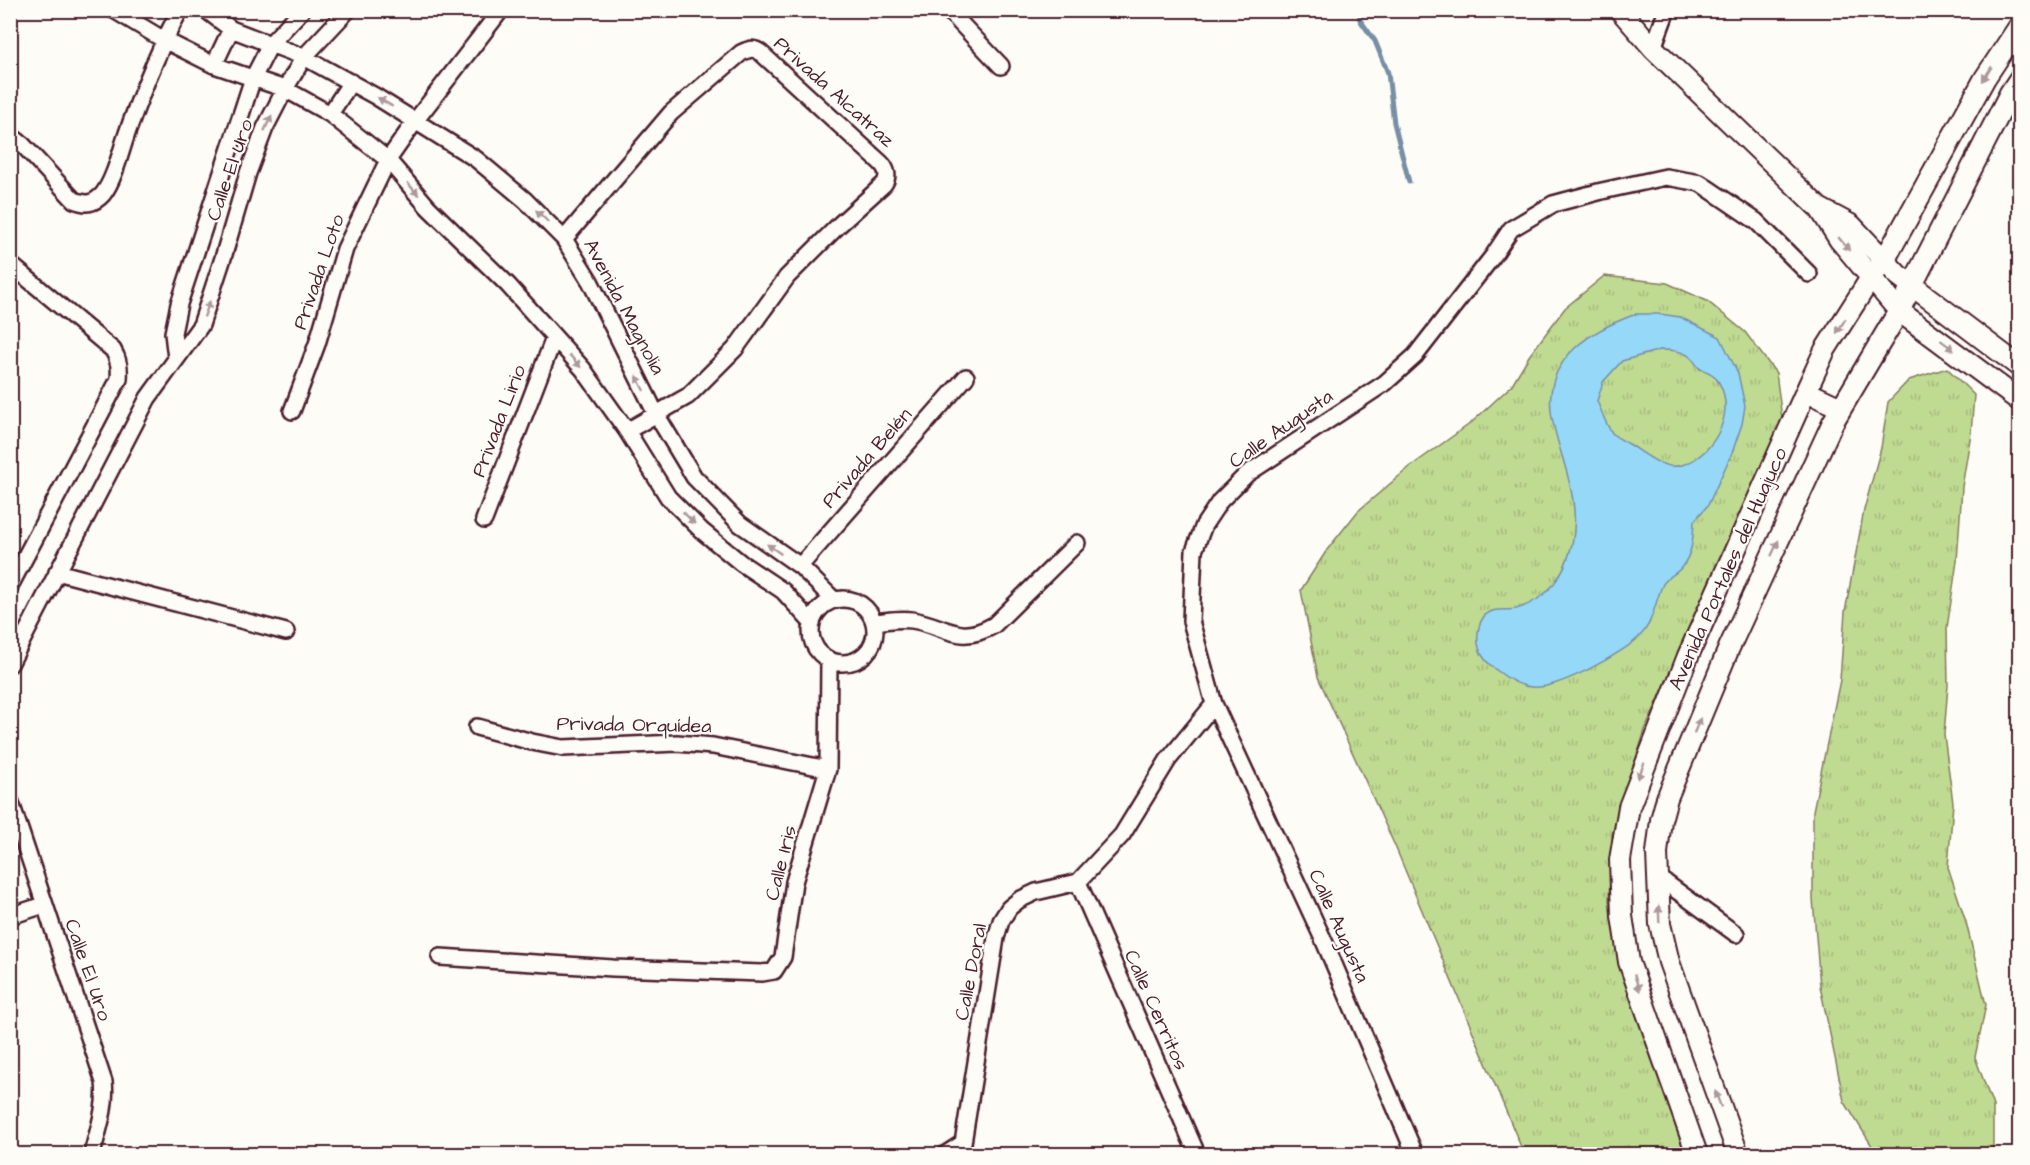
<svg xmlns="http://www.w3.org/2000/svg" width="2030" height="1165" font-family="'Architects Daughter',sans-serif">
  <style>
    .grass { fill: url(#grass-tufts); stroke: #847c5e; stroke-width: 1.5 }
    .water { fill: #95d8f7; stroke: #778ea5; stroke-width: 1.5; fill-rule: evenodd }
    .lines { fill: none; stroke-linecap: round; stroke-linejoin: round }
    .stream { stroke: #778ea5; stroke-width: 5 }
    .minor-casing { stroke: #4a1f2b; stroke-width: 20 }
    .tertiary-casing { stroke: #4a1f2b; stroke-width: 24 }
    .minor { stroke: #fdfcf7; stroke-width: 15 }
    .tertiary { stroke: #fdfcf7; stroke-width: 20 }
    .oneway { fill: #ac999b }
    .labels { text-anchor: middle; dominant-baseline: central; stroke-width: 4.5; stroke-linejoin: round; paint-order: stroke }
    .street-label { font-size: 20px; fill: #4a1f2b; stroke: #fdfcf7 }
  </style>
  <defs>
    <pattern id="grass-tufts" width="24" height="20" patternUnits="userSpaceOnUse" patternTransform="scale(1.5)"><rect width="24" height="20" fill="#bfda91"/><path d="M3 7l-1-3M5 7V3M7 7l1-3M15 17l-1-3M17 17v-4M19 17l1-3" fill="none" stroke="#a6bb7d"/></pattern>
  </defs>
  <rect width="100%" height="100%" fill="#fdfcf7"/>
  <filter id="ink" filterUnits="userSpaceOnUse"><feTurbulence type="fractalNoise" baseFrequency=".0167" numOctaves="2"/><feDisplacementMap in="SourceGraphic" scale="12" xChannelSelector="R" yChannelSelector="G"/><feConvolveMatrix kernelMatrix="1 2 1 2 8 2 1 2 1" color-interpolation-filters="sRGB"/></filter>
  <g filter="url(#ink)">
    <path class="grass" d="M1604,276L1667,283L1707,301L1745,332L1776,373L1783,426L1757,477L1722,553L1645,730L1612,834L1609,900L1615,941L1629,987L1689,1154H1524L1395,846L1318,677L1301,590L1327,550L1358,511L1411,466L1471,423L1511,386L1529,356L1565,308Z
      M1947,368L1974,395L1971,433L1962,487L1957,561L1947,628L1948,685L1944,735L1953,803L1948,867L1966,922L1986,1005L1975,1057L1993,1106V1148L1996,1154H1877L1844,1101L1820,986L1813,899V811L1840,680L1845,612L1864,510L1881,448L1888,402L1909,380Z"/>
    <path class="water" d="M1636,314H1660L1680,317L1720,337L1738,373L1745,406L1742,424L1732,453L1708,505L1694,521C1693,539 1693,553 1681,568C1675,575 1665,578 1662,586C1655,603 1653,623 1640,636C1624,653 1555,691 1531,687C1520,686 1508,679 1499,672C1490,666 1482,659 1479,648C1476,637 1478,617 1490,612C1497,608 1508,611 1516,609C1548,600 1565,574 1572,544C1577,523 1574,501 1569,481C1564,459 1553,431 1551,411C1545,357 1592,330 1636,314ZM1660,350C1670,350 1682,350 1690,357C1694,360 1696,365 1699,368C1704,371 1711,372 1715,377C1739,406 1717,454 1682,465C1663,471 1644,453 1629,444C1624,441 1617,438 1613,434C1606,426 1602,412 1597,401L1603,382L1622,361Z"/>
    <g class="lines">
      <path class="stream" d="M1359,10L1360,20L1375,41L1388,73L1394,123L1409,182"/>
      <defs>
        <path id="minor" d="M114,10L164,40L214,65L285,89L330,114L388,160L428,207L508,285L583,369L627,431L668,497L702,531L741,563L783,591L812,623
          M206,10L231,29L304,57L375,96L476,159L525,200L564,239L590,281L656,414L694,477L740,524L800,566L834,600
          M948,10L1001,66
          M1653,48L1667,10
          M214,65L231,29
          M330,114L351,82
          M10,135L23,145L74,200C86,205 94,204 103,194C116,177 122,145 130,125C144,86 160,47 180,10
          M564,239L671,113L741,53C749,49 754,47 761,53L881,163C887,169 889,177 884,184L840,224L787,277L735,349L688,396L627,431
          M10,264L113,350C119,360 120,368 119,379L10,586
          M176,358L173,333L179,304L253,78L271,43L302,10
          M292,411L317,344L345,249L388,160L416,120L501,10
          M484,520L554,338
          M800,566L966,377
          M57,572L286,632
          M811 631a32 32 0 1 1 64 0a32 32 0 1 1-64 0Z
          M874,622C886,621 900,618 912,620C946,625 958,646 994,625L1077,543
          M10,664L148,398L201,325L223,258L248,173L265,128L285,89L304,57L348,10
          M477,727L532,742L563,748L677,743L713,746L828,769
          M10,800L104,1082C107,1107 98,1130 92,1154
          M1658,877L1736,934
          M1078,882L1197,1154
          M10,916L44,905
          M440,957L613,968L762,973L774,971L783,957L794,882L828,769L829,660
          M946,1154L963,1143L996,938L1001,921L1009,908L1019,900L1036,892L1078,882L1122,835L1168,760L1214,704
          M1415,1154L1324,941L1214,704L1191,621L1194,551L1204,525L1220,501L1247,474L1385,383L1415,356L1493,256L1511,229L1553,204L1602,191L1666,177L1700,183L1756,221L1809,274"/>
        <path id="tertiary" d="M1620,10L1653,48L1820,209L1839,239L1899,311L2020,401
          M1821,209L1851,225L1898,275L2020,367
          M1807,392L1841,408
          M1697,1154L1629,962L1622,916L1620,860L1629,807L1688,656L1807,389L1825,350L1872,276L1884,261L1985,78L2020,25
          M1738,1154L1669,962L1660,924L1657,853L1661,820L1667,798L1729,648L1833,422L1899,311L2010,93L2020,78"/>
      </defs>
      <use href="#minor" class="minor-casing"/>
      <use href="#tertiary" class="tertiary-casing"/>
      <use href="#minor" class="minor"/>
      <use href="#tertiary" class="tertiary"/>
    </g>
    <defs><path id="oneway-solid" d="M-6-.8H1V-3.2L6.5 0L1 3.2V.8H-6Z" transform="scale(1.5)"/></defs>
    <g class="oneway">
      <use href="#oneway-solid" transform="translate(1987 74) rotate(122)"/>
      <use href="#oneway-solid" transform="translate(385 102) rotate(-149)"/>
      <use href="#oneway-solid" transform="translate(268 123) rotate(-65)"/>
      <use href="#oneway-solid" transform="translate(413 189) rotate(49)"/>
      <use href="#oneway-solid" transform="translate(542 216) rotate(-136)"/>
      <use href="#oneway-solid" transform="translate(1844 244) rotate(50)"/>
      <use href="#oneway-solid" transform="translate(207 309) rotate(-70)"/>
      <use href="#oneway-solid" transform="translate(1841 326) rotate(122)"/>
      <use href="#oneway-solid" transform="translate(1947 345) rotate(37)"/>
      <use href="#oneway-solid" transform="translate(575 361) rotate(48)"/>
      <use href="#oneway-solid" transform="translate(640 383) rotate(-117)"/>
      <use href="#oneway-solid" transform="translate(689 518) rotate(45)"/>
      <use href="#oneway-solid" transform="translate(1775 548) rotate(-65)"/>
      <use href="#oneway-solid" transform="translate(774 549) rotate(-145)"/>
      <use href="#oneway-solid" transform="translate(1697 726) rotate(-67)"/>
      <use href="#oneway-solid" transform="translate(1641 771) rotate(112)"/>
      <use href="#oneway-solid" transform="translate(1659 914) rotate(-92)"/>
      <use href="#oneway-solid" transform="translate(1637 983) rotate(71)"/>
      <use href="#oneway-solid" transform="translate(1718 1099) rotate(-110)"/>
    </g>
  </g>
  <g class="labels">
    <g class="street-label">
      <text transform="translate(834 92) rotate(42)">Privada Alcatraz</text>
      <text transform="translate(230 170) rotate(-71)">Calle El Uro</text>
      <text transform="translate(319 272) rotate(-71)">Privada Loto</text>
      <text transform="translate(624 307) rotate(62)">Avenida Magnolia</text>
      <text transform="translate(499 421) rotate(-69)">Privada Lirio</text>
      <text transform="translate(1281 429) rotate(-35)">Calle Augusta</text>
      <text transform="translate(867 458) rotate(-49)">Privada Belén</text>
      <text transform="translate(1728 569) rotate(-66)">Avenida Portales del Huajuco</text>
      <text transform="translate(634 725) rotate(1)">Privada Orquídea</text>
      <text transform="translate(781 863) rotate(-76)">Calle Iris</text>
      <text transform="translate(1339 926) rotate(66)">Calle Augusta</text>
      <text transform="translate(88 970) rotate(71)">Calle El Uro</text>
      <text transform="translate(971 972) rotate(-79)">Calle Doral</text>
      <text transform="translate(1156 1010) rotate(66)">Calle Cerritos</text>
    </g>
  </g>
  <rect width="2030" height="1165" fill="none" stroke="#fdfcf7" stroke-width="36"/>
  <rect x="18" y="18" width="1994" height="1129" fill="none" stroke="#4a1f2b" stroke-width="2" filter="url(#ink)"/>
</svg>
